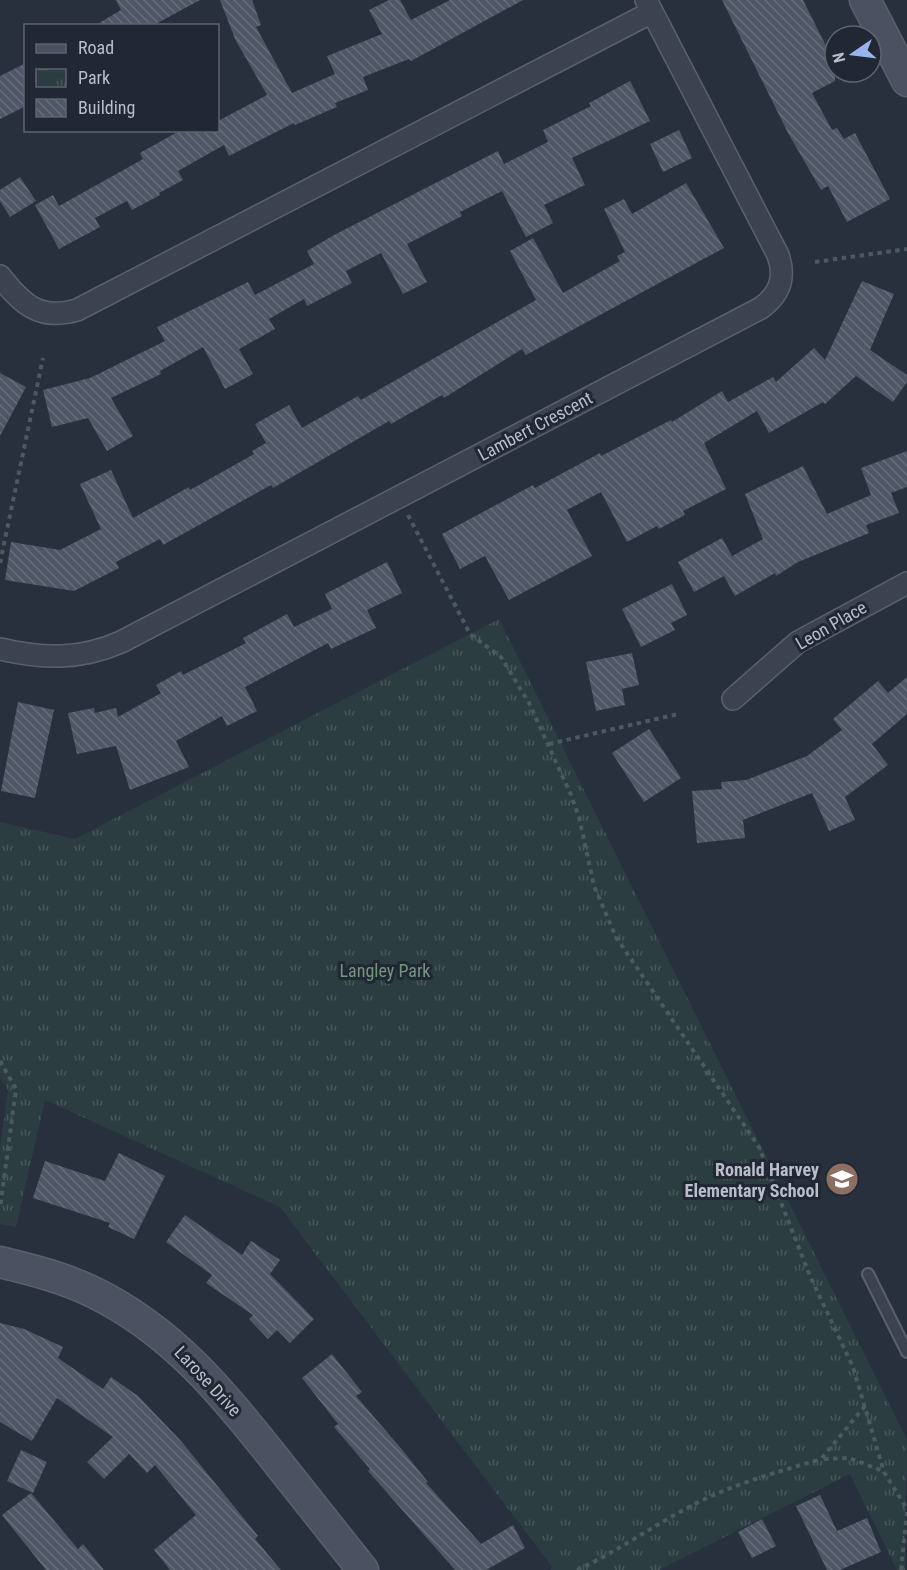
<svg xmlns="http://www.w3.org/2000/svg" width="907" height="1570" font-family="'Roboto Condensed',sans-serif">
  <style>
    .park { fill: url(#park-tufts) }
    .building { fill: url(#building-back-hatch) }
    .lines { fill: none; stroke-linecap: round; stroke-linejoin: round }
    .lane-casing { stroke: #5a606c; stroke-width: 14 }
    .street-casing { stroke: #5a606c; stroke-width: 24 }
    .secondary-casing { stroke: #5a606c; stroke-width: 33 }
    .path { stroke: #4a5a5e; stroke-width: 4; stroke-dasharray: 4.5 4.5; stroke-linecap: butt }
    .lane { stroke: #3c424e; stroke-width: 10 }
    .street { stroke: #3c424e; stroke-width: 21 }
    .secondary { stroke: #4b5160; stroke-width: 30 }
    .labels { text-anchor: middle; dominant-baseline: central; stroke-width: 6; stroke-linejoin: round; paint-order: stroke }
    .street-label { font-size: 18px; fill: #b9bec9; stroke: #212733 }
    .park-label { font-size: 18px; fill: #72977d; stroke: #212733 }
    .poi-label { font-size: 18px; font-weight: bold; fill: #b9bec9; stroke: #212733; text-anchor: end }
  </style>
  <defs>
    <pattern id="park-tufts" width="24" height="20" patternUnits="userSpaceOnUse" patternTransform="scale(1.5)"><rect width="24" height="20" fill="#2b3d40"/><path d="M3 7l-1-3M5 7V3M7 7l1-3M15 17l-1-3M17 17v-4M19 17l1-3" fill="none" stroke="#48575a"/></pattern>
    <pattern id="building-back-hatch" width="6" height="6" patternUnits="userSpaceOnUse" patternTransform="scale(1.5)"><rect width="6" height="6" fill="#4f5766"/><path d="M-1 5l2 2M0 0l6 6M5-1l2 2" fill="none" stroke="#666d7b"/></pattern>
  </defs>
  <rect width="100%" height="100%" fill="#28303e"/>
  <path class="park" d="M499,619L907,1440L905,1570H897L850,1474L659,1570H551L553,1568L280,1207L45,1100L16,1227L0,1224V1148L8,1090L0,1078V822L75,839Z"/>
  <path class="building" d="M116,0H200L152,26H94L121,10Z
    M220,0H252L261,25L256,27L292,93L335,74L327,56L382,34L369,10L389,0H400L411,20L450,0H523L411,61L409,59L363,77L368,90L335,103L337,107L295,125L294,123L229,156L224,145L178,171L183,180L159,193L160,195L132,210L127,201L95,218L100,227L59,249L35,205L53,195L59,206L143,159L140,153L181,130H218V121L267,95L235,39Z
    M722,0H803L827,48L835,45V81L812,93L832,130L837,128L844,139L855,133L890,199L847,222L828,186L821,190L788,133Z
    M26,63V106L0,119V76Z
    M630,81L650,121L572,158L585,185L544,205L553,223L526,237L502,191L460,212L462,216L407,244L427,282L403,294L381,253L346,271L352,283L307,306L304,299L269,319L275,329L239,349L253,374L225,389L203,347L160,371L161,374L111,398L133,436L107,451L88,418L52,427L43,390L90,378L165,341L157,327L248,282L255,295L314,264L307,251L334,235L498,151L504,164L548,142L543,130L591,106L589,103Z
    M679,130L692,158L663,172L650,144Z
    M20,177L36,201L10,217L0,201V190Z
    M686,183L724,248L526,355L522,349L444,398L442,395L391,424L389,421L273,488L271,485L163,545L160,539L116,562L119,568L74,591L5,580L11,542L60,550L101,529L80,484L111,470L133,518L189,487L190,490L254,454L252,451L266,443L255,424L289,405L302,428L358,396L361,400L536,300L510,251L533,238L563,293L620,261L617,256L625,252L604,209L624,199L632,214Z
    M862,281L894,294L870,350L907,375V382L893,402L856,376L825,404L823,402L769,433L757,411L704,443L726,489L683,511L685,515L659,529L657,526L627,542L601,492L567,510L592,556L509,600L485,556L460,569L442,534L533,485L535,488L600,453L601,456L671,420L672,422L722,391L728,402L773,377L776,382L814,348L825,360Z
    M0,373L26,387L0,436Z
    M907,451V487L891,493L899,513L866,525L869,533L798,562L776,576L775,573L735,596L724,576L694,592L678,562L722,538L732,556L763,539L745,494L803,466L827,514L871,495L861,468Z
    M387,562L402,593L367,610L376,628L331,649L328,643L245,687L257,711L227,726L222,716L176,741L189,767L130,790L116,746L77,754L68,713L94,708L95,713L116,708L118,717L161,693L156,685L181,671L183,675L246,643L243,638L287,614L294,627L332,609L325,594Z
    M672,584L687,615L671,623L675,630L641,647L622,609Z
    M632,653L639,685L622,689L625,705L596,711L586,662Z
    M907,677V714L872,744L888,765L845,797L855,820L829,831L812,793L743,820L745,838L697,843L692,791L722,789L721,782L746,780L807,756L842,730L833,719L878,681L888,693Z
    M18,702L54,710L35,798L1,791Z
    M649,729L681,778L644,802L612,753Z
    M119,1153L165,1176L134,1239L108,1227L110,1223L33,1198L45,1161L105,1181Z
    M185,1215L242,1255L251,1241L280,1260L270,1274L314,1319L290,1343L277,1330L268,1339L249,1319L253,1315L206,1283L212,1275L166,1242Z
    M0,1323L24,1329L63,1347L58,1358L103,1389L111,1377L138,1396L181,1441L258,1536L255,1539L281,1570H170L154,1550L196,1515L155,1465L147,1473L129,1454L104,1479L87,1462L113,1437L57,1398L32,1441L0,1422Z
    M332,1354L362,1392L356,1396L399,1446L428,1482L426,1483L481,1544L513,1525L525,1548L486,1570H455L368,1471L370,1469L334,1427L338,1424L302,1378Z
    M21,1450L47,1462L33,1493L7,1481Z
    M31,1493L78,1549L83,1544L104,1570H46L2,1515Z
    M820,1495L837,1531L867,1518L881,1552L840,1570H827L796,1506Z
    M762,1519L776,1546L752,1558L738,1532Z"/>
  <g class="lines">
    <defs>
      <path id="lane" d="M868,1274L907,1352"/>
      <path id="street" d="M0,276C22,304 39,321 77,310L652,12
        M0,649C43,659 80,660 121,642L761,308C780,294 786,278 778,255L646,0
        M733,699L798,642L907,583"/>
      <path id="secondary" d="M865,0L907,81
        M0,1262C33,1270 65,1278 95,1293C172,1331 223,1393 275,1459C304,1496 334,1533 363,1570"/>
    </defs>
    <use href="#lane" class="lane-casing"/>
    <use href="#street" class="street-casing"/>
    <use href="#secondary" class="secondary-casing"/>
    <path class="path" d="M815,262L907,249
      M408,515L470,634L501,657L529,703L571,795L579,817L594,886L616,937L759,1147L810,1276L853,1367L884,1472L907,1509
      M0,563L43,358
      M549,744L678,714
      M0,1061L16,1089L0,1208
      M865,1406L821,1459L849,1458L883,1471
      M577,1570C621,1550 659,1521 703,1500C740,1482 781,1471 821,1459
      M901,1570L907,1512"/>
    <use href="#lane" class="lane"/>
    <use href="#street" class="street"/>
    <use href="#secondary" class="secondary"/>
  </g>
  <defs>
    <symbol id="school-disc" viewBox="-11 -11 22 22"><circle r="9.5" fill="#8d6e63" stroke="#212733"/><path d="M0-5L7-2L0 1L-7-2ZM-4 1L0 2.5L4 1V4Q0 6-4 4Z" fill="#fff"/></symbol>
  </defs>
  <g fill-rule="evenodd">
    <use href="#school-disc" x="823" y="1160" width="38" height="38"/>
  </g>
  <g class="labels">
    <g class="street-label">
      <text transform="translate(535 426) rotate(-28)">Lambert Crescent</text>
      <text transform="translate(831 625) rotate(-30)">Leon Place</text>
      <text transform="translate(208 1381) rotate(47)">Larose Drive</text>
    </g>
    <g class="park-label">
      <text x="385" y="970">Langley Park</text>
    </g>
    <g class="poi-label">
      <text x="819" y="1169">Ronald Harvey<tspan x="819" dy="21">Elementary School</tspan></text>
    </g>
  </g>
  <rect x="24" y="24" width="195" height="108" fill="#212733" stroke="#5e636f" stroke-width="1.5"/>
  <rect x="36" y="44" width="30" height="9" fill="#4b5160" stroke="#5e636f" stroke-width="1.5"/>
  <text x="78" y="54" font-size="18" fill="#b9bec9">Road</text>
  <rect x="36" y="69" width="30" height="18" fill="url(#park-tufts)" stroke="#5e636f" stroke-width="1.5"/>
  <text x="78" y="84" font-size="18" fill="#b9bec9">Park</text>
  <rect x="36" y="99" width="30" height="18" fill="url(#building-back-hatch)" stroke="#5e636f" stroke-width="1.5"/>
  <text x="78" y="114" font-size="18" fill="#b9bec9">Building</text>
  <g transform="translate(853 54) rotate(256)"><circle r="28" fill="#212733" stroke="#5e636f" stroke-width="1.5"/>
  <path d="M0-4.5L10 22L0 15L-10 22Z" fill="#99b4ed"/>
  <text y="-9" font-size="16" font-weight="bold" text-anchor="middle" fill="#b9bec9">N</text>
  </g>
</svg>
